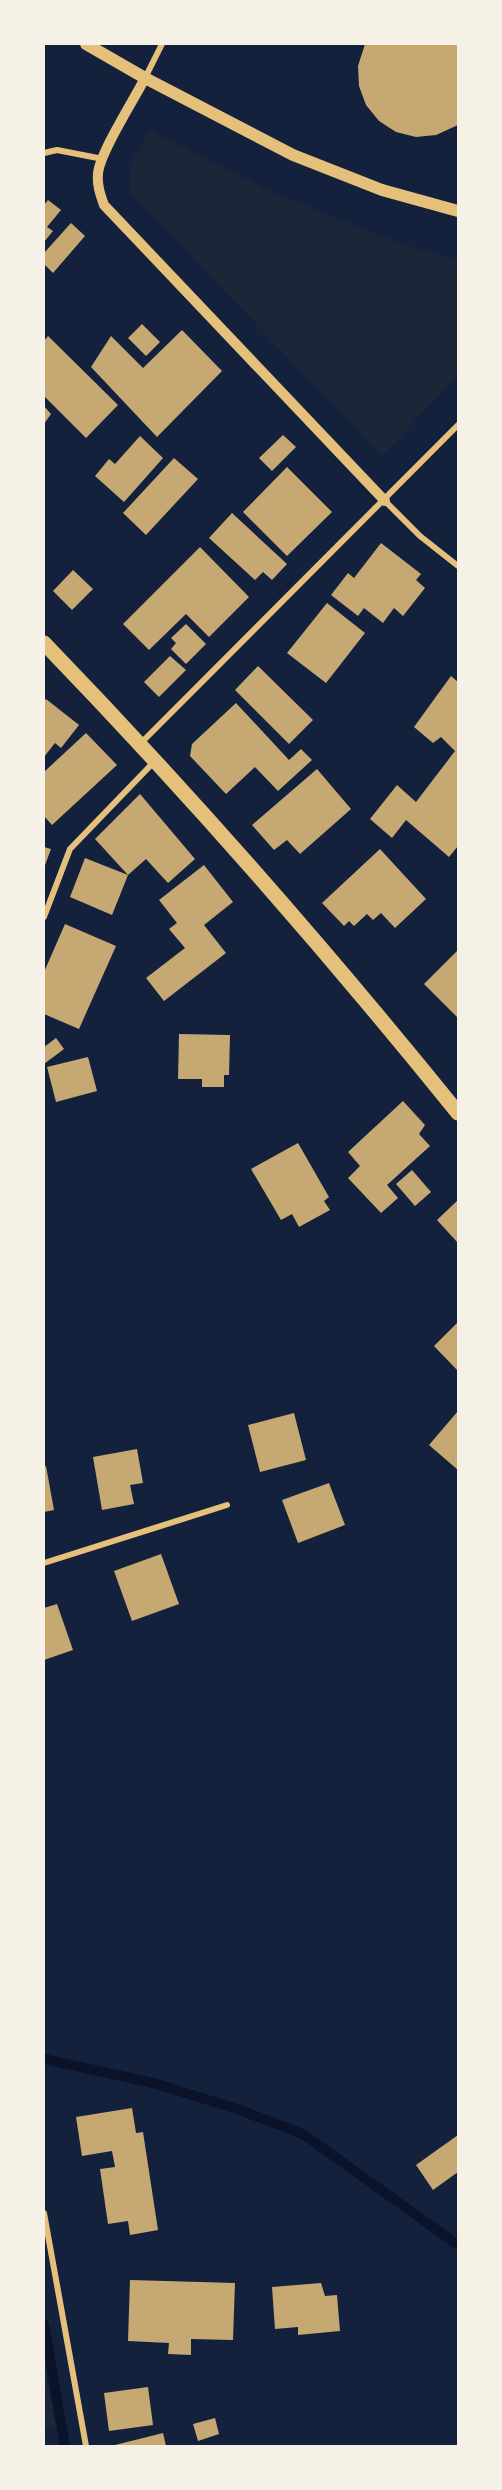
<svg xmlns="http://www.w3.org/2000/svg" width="502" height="2490" font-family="Quicksand,sans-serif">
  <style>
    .green { fill: #1d2539 }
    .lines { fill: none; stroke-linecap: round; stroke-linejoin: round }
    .stream { stroke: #0b132b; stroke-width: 10 }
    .building { fill: #c6a872 }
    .minor { stroke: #e5c07b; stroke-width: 6 }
    .tertiary { stroke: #e5c07b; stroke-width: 10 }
    .secondary { stroke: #e5c07b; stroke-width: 12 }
    .primary { stroke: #e5c07b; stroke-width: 15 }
  </style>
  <rect width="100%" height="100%" fill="#14213d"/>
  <path class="green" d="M150,130L272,192L401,244L458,259V375L382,456L130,192L131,163Z
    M44,2367L56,2427L44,2429Z"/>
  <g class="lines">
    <path class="stream" d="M44,2059L157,2084L237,2109L303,2134L458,2245
      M44,2324L65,2446"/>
  </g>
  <path class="building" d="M365,44H458V125L436,135L416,137L396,132L379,121L366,105L359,86L358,66Z
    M48,200L61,210L47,227L53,231L44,242V205Z
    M71,223L85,236L53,273L44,264V253Z
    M142,324L160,342L146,356L128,338Z
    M182,330L222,371L157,437L91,367L111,336L143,368Z
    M48,336L118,405L86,438L44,396V341Z
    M44,406L51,414L44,424Z
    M283,435L296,447L272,471L259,458Z
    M140,436L163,458L124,502L95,476L109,459L115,464Z
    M174,458L198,479L146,535L123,513Z
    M287,467L332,512L287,556L243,512Z
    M232,513L287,564L272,580L263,572L255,580L209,538Z
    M381,543L421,574L416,580L425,588L403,616L394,608L383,623L364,608L358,616L331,595L348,573L354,578Z
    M200,547L249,597L209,637L186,614L149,650L123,624Z
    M73,570L93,589L72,610L53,591Z
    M327,603L365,633L326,683L287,653Z
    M186,624L206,644L186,664L171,649L176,643L171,638Z
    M170,656L186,670L159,697L144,682Z
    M258,666L313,720L289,744L235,690Z
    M451,676L458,682V846L449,857L406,820L392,838L370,819L397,785L416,802L455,751L441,737L433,743L414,727Z
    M46,699L79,725L61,748L55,743L44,757V702Z
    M236,703L289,760L301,749L312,760L278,791L255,767L226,794L190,756L192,744Z
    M86,733L117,765L52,825L44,816V772Z
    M317,769L351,809L300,854L287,840L274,850L252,825Z
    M140,794L195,859L168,883L146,859L128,875L112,915L70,897L85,858L128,875L95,839Z
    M44,847L51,849L44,868Z
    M380,849L426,899L395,928L381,913L373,920L367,914L354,926L349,921L344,926L322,903Z
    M204,865L233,902L204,925L226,953L164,1001L146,978L185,948L169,929L177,923L159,900Z
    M65,924L116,946L79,1029L44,1014V972Z
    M458,950V1018L424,984Z
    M179,1034L230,1035L229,1075H224V1087H202V1079H178Z
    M56,1038L64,1049L44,1064V1047Z
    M88,1057L97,1091L56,1102L47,1067Z
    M403,1101L425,1125L419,1134L430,1146L387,1185L398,1198L381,1213L348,1178L360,1166L348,1152Z
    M298,1143L329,1197L324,1201L330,1210L299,1227L292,1214L281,1220L251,1169Z
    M412,1170L431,1192L415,1206L396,1184Z
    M458,1200V1243L437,1220Z
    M458,1322V1371L434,1346Z
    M458,1411V1470L429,1445Z
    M294,1413L306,1460L260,1472L248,1425Z
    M137,1449L143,1483L130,1485L134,1504L102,1510L93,1457Z
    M46,1466L54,1510L44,1512V1467Z
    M329,1483L345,1525L298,1543L282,1500Z
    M161,1554L179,1604L132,1621L114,1571Z
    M57,1604L73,1650L44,1660V1608Z
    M132,2108L136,2133L143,2132L158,2230L130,2235L128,2221L108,2224L100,2169L115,2167L112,2151L82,2156L76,2117Z
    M458,2135V2172L433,2190L416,2165Z
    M130,2280L235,2283L233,2340L191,2339V2355L168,2354L169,2343L128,2341Z
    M321,2283L325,2296L337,2295L340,2331L298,2335V2327L275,2329L272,2287Z
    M148,2387L153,2425L109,2431L104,2393Z
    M215,2418L219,2434L198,2441L193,2424Z
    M163,2433L166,2446H111Z"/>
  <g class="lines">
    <path class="minor" d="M145,78L162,44
      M44,153L57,150L103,159
      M385,501L420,536L458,566
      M141,743L458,425
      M44,917L70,849L154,762
      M44,1563L227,1505
      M44,2213L86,2446"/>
    <path class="tertiary" d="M145,78C135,98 99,154 98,174C97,185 100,194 104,205L385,501"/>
    <path class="secondary" d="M86,44L145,78L293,155L382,190L458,211"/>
    <path class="primary" d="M44,643C189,793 327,951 458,1113"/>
  </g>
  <rect width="502" height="2490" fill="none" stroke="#f6f1e7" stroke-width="90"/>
</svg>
